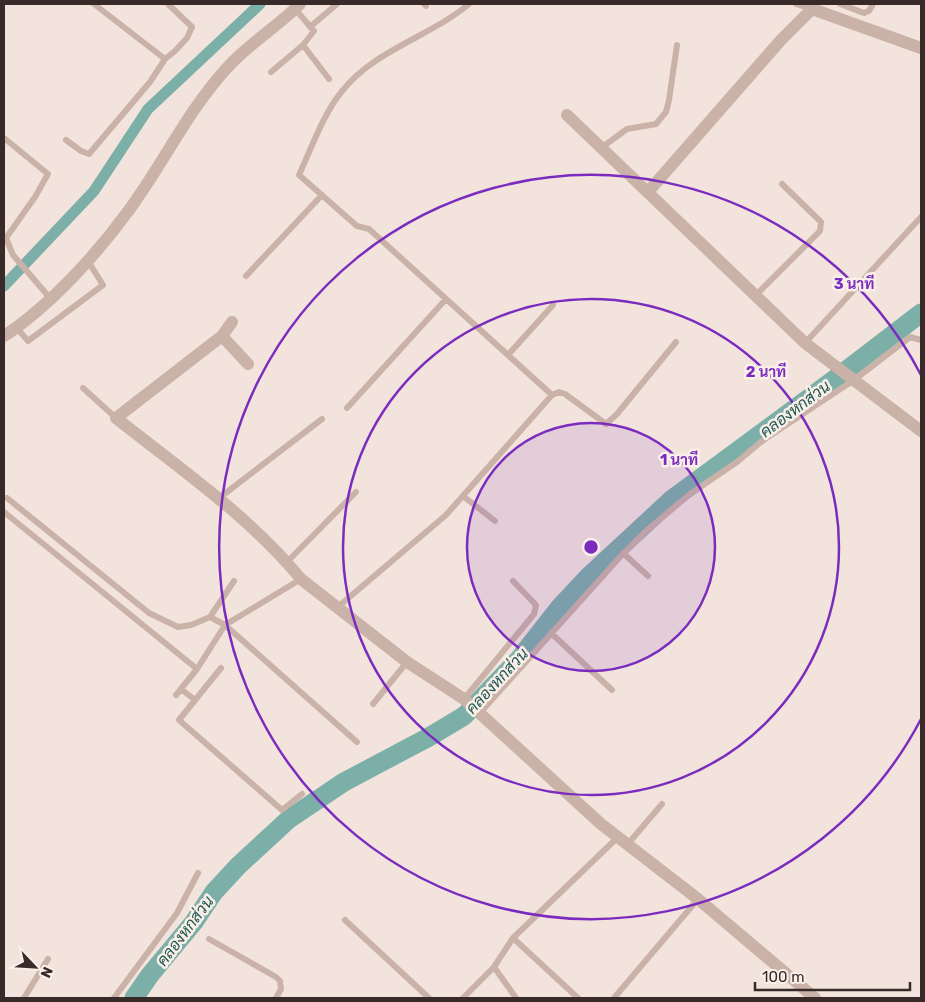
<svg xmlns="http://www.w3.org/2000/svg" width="925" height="1002" font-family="Rubik,Sarabun,sans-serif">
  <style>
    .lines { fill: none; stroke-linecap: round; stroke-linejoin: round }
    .canal { stroke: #7bafa8; stroke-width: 11 }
    .river { stroke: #7bafa8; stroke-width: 19 }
    .lane { stroke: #cab2a8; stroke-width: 6 }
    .street { stroke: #cab2a8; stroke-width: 12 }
    .ring { fill: none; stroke: #7b2cbf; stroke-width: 2.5 }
    .labels { text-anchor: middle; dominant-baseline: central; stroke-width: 5; stroke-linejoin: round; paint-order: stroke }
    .water-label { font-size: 16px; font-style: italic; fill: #1e5852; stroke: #faefe9 }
    .centre { fill: #7b2cbf; stroke: #faefe9; stroke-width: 2.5 }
    .ring-label { font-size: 15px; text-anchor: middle; font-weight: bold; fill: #7b2cbf; stroke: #faefe9; stroke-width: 5; stroke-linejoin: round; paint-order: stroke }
  </style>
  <rect width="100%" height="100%" fill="#f2e4dc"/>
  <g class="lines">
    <path class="canal" d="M4,286L94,191L148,109L260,4"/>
    <path class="river" d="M844,372L921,313
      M134,998L150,975L194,922L214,892L238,866L289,819L344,782L429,737L464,716L519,659L559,608L588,577L671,500L839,376"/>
    <path class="lane" d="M94,4L165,59
      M424,4L426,6
      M469,4C431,36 375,50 343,90C324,112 311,149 299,175L357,226L369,229L552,395
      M796,4L812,9
      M840,4L864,13L869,11L873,4
      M310,27L337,4
      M303,45L329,79
      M271,72L303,45L314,31L295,9
      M4,138L48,174L35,197L6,238L13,255L50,298
      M66,140L81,151L89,154L150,82L165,59L175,51L187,38L192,27L168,4
      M601,148L627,129L656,124L666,112L669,100L677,45
      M246,276L322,195
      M756,295L820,231L821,222L782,184
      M16,327L28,341L103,285L88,261
      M805,343L921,217
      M508,355L553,305
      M83,388L116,418
      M347,408L446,299
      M463,496L495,521
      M7,498L149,613L178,627L191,625L210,617L225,625L357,742
      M218,499L322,419
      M4,512L197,669
      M623,553L648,576
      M287,562L356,492
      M339,606L446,515L552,395L559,392L565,394L606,424L617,414L676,342
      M210,617L234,581
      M551,633L612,690
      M221,668L179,720L282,810L302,794
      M181,689L195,700
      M176,695L197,669L225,625L301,579
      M464,699L534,614L536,605L513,581
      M373,704L407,662
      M479,714L620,557L645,532L690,494L737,462L762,441L854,380L910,337L921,340
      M627,845L662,804
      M345,920L429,998
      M513,938L578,998
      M209,939L276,977L280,981L281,989L276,998
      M494,967L516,998
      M24,998L48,959
      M114,998L177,913L198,873
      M463,998L494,967L513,938L617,838
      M614,998L698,899"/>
    <path class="street" d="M567,115L805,343L921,431
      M648,192L781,40L812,9L921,48
      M232,322L222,336L116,418C179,468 249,516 301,579L407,662L464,699L601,824L698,899L815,998
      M4,336C50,306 97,254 129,210C163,164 187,112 226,69C247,45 277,27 300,4
      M222,336L248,364"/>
  </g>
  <circle cx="591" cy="547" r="124" fill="#7b2cbf" fill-opacity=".12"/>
  <g class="ring">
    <circle cx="591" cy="547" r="124"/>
    <circle cx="591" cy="547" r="248"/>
    <path d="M921 719A372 372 0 1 1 921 375"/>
  </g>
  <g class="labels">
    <g class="water-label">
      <text transform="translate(795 409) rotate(-37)">คลองหกส่วน</text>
      <text transform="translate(497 681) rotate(-47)">คลองหกส่วน</text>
      <text transform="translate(185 931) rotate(-53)">คลองหกส่วน</text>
    </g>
  </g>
  <circle cx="591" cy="547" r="8" class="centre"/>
  <g class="ring-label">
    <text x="854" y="289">3 นาที</text>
    <text x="766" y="377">2 นาที</text>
    <text x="679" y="465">1 นาที</text>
  </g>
  <rect width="925" height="1002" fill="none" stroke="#372a28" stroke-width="10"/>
  <g transform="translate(35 967) rotate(115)" stroke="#faefe9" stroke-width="4" paint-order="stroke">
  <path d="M0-4L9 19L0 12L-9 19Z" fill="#372a28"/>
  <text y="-8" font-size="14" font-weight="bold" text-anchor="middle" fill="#372a28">N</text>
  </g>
  <path d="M755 982v8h155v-8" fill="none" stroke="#372a28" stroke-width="2.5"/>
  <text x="762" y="982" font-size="15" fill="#372a28" stroke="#faefe9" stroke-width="4" paint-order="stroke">100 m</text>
</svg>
